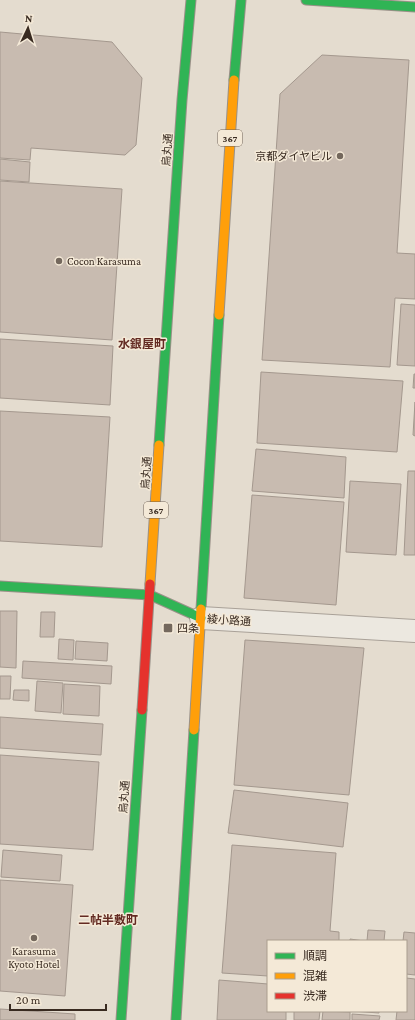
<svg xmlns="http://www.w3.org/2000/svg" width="415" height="1020" viewBox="0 0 415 1020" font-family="'Crimson Pro','Noto Sans JP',serif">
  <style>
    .building { fill: #c8bbb0; stroke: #a4988e }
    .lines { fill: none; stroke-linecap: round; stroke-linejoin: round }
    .street-casing { stroke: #a9a198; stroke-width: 24 }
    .fast-casing { stroke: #999188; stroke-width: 11 }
    .slow-casing { stroke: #999188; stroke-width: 11 }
    .jam-casing { stroke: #999188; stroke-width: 11 }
    .street { stroke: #ece8e0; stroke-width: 22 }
    .fast { stroke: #30b455; stroke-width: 9 }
    .slow { stroke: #ff9f0a; stroke-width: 9 }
    .jam { stroke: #e5322d; stroke-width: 9 }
    .poi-dot { fill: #74685d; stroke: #f4e9d7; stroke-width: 1.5 }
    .labels { text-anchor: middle; stroke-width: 3; stroke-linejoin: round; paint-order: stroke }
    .shield { fill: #f4e9d7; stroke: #706357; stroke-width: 1 }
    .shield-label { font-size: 10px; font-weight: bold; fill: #382a20 }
    .street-label { font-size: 11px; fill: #382a20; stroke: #f4e9d7 }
    .poi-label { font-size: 11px; fill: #382a20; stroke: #f4e9d7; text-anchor: start }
    .neighbourhood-label { font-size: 12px; font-weight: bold; fill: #632a22; stroke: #f4e9d7 }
  </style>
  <rect width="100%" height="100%" fill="#e4dccf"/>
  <!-- building -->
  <g class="building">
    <path d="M0,32L112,42L142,78L136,145L125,155L31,148L30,160L0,158Z"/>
    <path d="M322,55L409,60L397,253L415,254V299L395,298L390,367L262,360L280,94Z"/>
    <path d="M0,159L30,162L29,182L0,180Z"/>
    <path d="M0,181L122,189L112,340L0,332Z"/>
    <path d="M401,304L415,305V366L397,365Z"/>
    <path d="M0,339L113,346L110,405L0,398Z"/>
    <path d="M261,372L403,381L397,452L257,443Z"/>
    <path d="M414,374H415V388H413Z"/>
    <path d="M415,402V436L413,435Z"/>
    <path d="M0,411L110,417L102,547L0,541Z"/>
    <path d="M256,449L346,457L344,498L252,491Z"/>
    <path d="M408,471H415V555H404Z"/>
    <path d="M350,481L401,484L396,555L346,552Z"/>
    <path d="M252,495L344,502L336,605L244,598Z"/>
    <path d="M0,611H17L16,668L0,667Z"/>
    <path d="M41,612H55L54,637H40Z"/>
    <path d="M59,639L74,640L73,660L58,659Z"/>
    <path d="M245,640L364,648L349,795L234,785Z"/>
    <path d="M76,641L108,643L107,661L75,659Z"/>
    <path d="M23,661L112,666L111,684L22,678Z"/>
    <path d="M0,676H11L10,699H0Z"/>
    <path d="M37,681L63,683L61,713L35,711Z"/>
    <path d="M64,684L100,686L99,716L63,714Z"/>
    <path d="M14,690H29V701L13,700Z"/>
    <path d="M0,717L103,724L101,755L0,748Z"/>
    <path d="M0,755L99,762L93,850L0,844Z"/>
    <path d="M234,790L348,803L343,847L228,833Z"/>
    <path d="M232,845L336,853L330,931L339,932V941H268V976L222,973Z"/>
    <path d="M3,850L62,855L60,881L1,877Z"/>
    <path d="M0,880L73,885L65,996L0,991Z"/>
    <path d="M368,930L385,931L384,941H367Z"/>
    <path d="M404,932L415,933V975L406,974V941H403Z"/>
    <path d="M350,939L364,941H350Z"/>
    <path d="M406,978L415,979V1020H396L397,1011H406Z"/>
    <path d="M219,980L268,984V1011H286V1020H217Z"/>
    <path d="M0,1009L75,1014V1020H0Z"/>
    <path d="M294,1011H320L319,1020H294Z"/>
    <path d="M323,1011L350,1012V1020H322Z"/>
    <path d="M352,1011H379V1013Z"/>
    <path d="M352,1014L380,1016L379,1020H352Z"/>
  </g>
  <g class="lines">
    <defs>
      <path id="street" d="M201,618L415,631"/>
      <g id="fast">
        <path d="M306,0L415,7"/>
        <path d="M234,80L241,0"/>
        <path d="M159,445L182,100L191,0"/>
        <path d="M0,586L150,595L201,618"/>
        <path d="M201,609L219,315"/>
        <path d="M121,1020L142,710"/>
        <path d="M176,1020L194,730"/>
      </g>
      <g id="slow">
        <path d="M219,315L234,80"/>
        <path d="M150,584L159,445"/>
        <path d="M194,730L201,609"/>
      </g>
      <path id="jam" d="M142,710L150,584"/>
    </defs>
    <!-- street casing -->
    <use href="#street" class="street-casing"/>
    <!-- fast casing -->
    <use href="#fast" class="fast-casing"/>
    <!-- slow casing -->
    <use href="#slow" class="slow-casing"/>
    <!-- jam casing -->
    <use href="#jam" class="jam-casing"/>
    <!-- street -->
    <use href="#street" class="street"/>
    <!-- fast -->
    <use href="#fast" class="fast"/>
    <!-- slow -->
    <use href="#slow" class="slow"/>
    <!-- jam -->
    <use href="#jam" class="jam"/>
  </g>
  <!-- markers -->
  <g class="poi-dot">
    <circle cx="340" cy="156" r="4"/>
    <circle cx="59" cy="261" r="4"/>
    <rect x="163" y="623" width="10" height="10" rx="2"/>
    <circle cx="34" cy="938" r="4"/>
  </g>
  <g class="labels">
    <!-- shield labels -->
    <g class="shield">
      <rect x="218" y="130" width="24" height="16" rx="3"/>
      <rect x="144" y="502" width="24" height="16" rx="3"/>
    </g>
    <g class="shield-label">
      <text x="230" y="142">367</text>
      <text x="156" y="514">367</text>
    </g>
    <!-- street labels -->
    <g class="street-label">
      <text transform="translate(167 150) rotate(-86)" y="4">烏丸通</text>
      <text transform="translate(146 473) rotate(-86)" y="4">烏丸通</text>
      <text transform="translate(229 620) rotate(4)" y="4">綾小路通</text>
      <text transform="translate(124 797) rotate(-86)" y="4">烏丸通</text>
    </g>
    <!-- poi labels -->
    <g class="poi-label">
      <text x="332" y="160" text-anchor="end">京都ダイヤビル</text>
      <text x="67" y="265">Cocon Karasuma</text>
      <text x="177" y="632">四条</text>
      <text x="34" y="955" text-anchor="middle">Karasuma<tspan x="34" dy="13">Kyoto Hotel</tspan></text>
    </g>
    <!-- neighbourhood labels -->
    <g class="neighbourhood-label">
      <text x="142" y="348">水銀屋町</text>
      <text x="108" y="924">二帖半敷町</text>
    </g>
  </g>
  <!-- legend -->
  <rect x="267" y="940" width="140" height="72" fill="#f4e9d7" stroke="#a99d8e"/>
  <rect x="275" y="953" width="20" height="6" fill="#30b455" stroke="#a99d8e"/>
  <text x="303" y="960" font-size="12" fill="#382a20">順調</text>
  <rect x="275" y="973" width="20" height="6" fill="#ff9f0a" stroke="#a99d8e"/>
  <text x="303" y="980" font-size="12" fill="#382a20">混雑</text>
  <rect x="275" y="993" width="20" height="6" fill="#e5322d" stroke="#a99d8e"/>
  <text x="303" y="1000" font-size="12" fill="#382a20">渋滞</text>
  <!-- north arrow -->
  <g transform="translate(28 28) rotate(4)" stroke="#f4e9d7" stroke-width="3" paint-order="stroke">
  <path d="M0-3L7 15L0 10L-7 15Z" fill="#382a20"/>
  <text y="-6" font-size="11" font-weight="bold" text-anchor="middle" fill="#382a20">N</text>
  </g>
  <!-- scale -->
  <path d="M10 1004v6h96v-6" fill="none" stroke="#382a20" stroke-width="2"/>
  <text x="16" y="1004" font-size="12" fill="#382a20" stroke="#f4e9d7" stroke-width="3" paint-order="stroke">20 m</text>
</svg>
